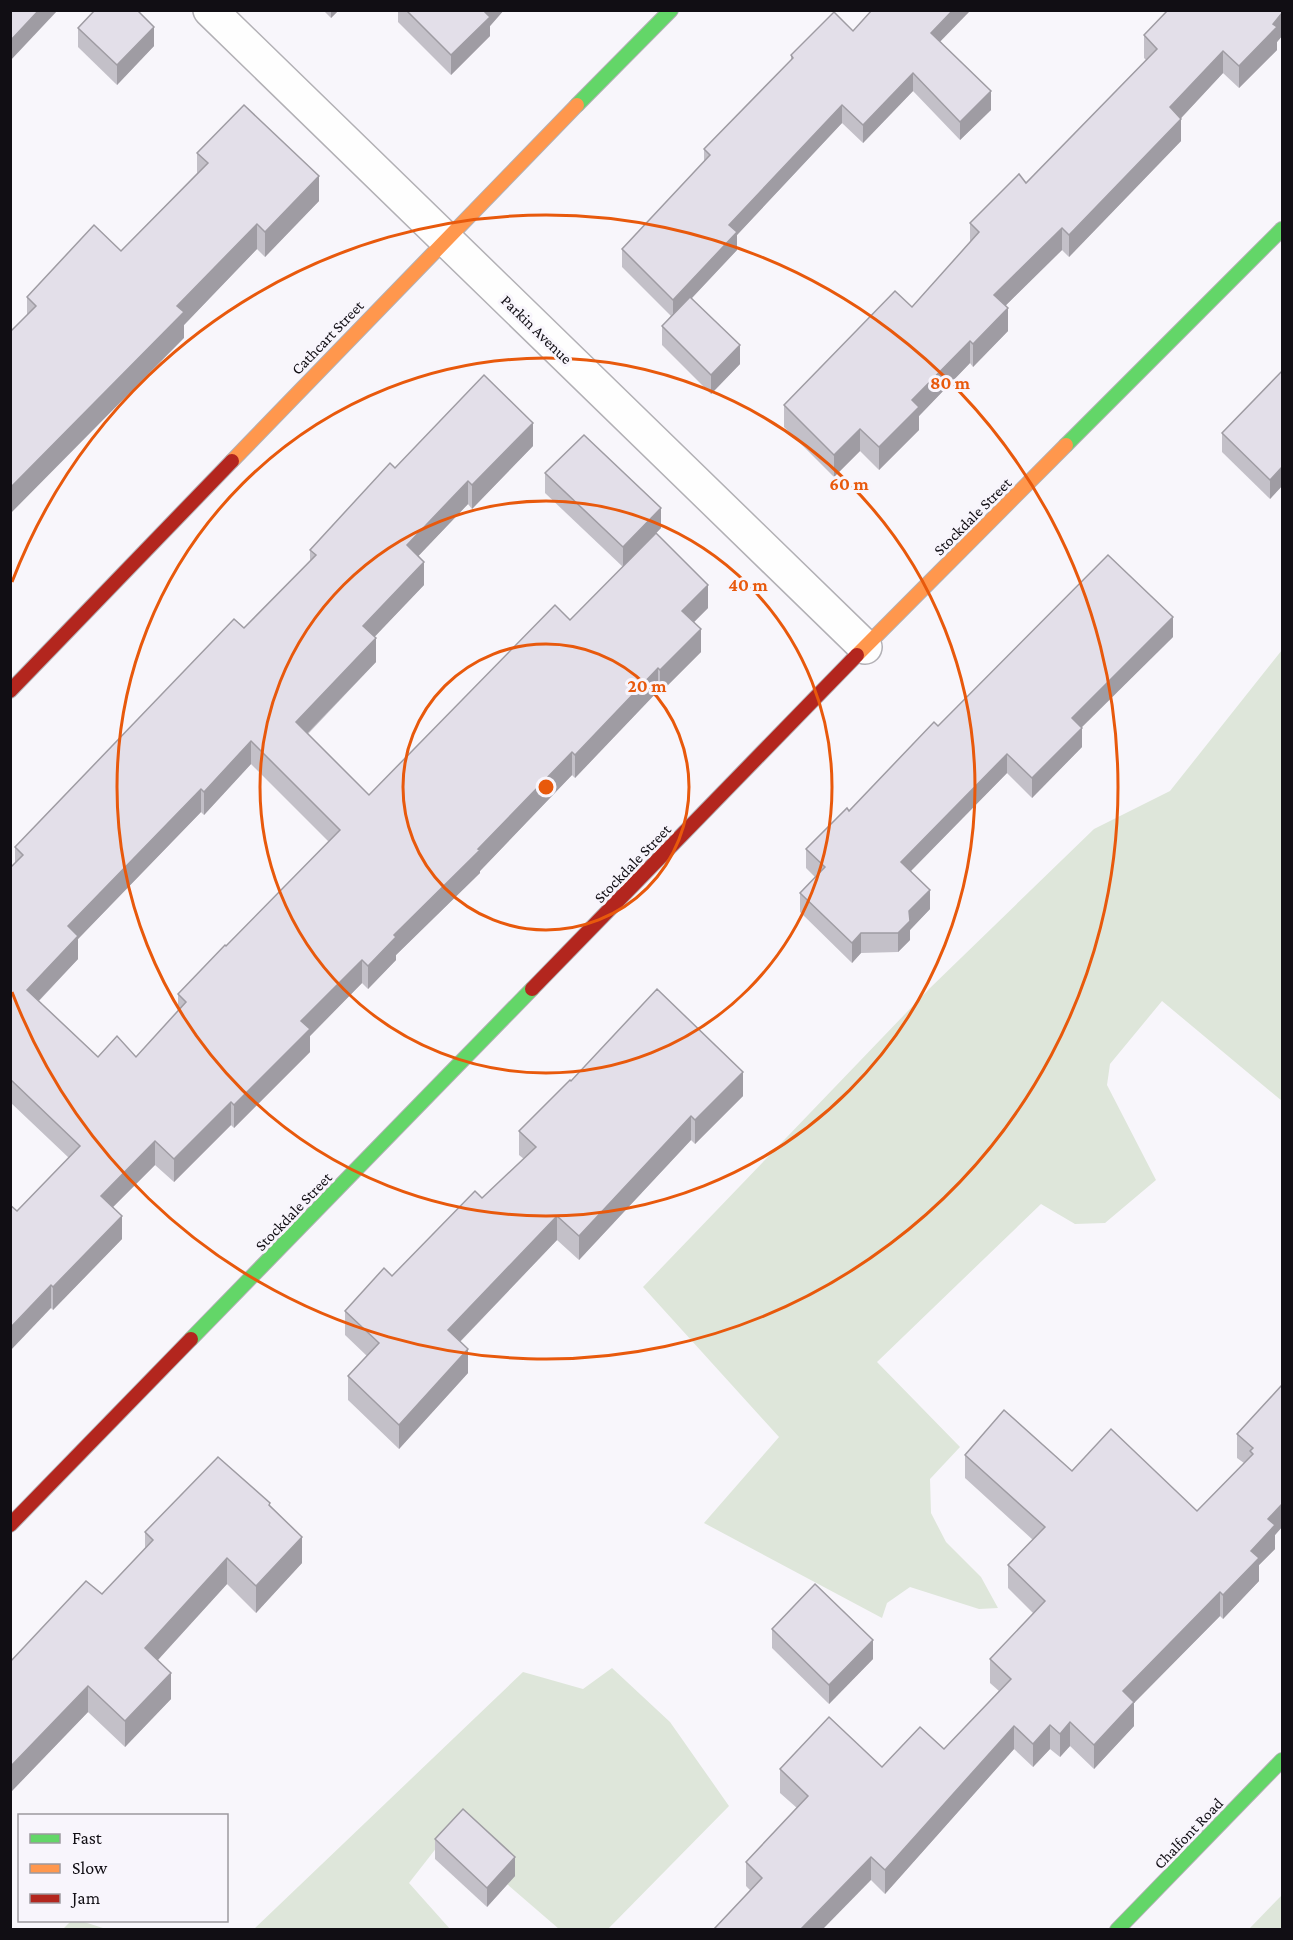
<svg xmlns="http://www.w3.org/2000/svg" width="1293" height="1940" viewBox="0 0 1293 1940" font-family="'Crimson Pro',serif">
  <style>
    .green { fill: #dee6da }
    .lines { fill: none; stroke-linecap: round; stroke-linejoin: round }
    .street-casing { stroke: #b2b0b5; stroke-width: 36 }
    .fast-casing { stroke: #b2b0b5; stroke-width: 16 }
    .slow-casing { stroke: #b2b0b5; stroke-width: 16 }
    .jam-casing { stroke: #b2b0b5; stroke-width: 16 }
    .street { stroke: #fefefe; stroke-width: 33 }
    .fast { stroke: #63d668; stroke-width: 14 }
    .slow { stroke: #ff974d; stroke-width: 14 }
    .jam { stroke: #b3261e; stroke-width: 14 }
    .wall { fill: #c3c0c8; fill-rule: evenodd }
    .shaded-wall { fill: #9f9ca3 }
    .building { fill: #e3dfe9; stroke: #9f9ca3; stroke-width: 1.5; fill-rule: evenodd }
    .ring { fill: none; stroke: #e8590c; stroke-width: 3 }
    .labels { text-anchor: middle; stroke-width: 6; stroke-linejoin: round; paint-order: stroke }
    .street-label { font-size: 16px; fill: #110e14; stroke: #f8f5fc }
    .centre { fill: #e8590c; stroke: #f8f5fc; stroke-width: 3 }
    .ring-label { font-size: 18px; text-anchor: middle; font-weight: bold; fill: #e8590c; stroke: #f8f5fc; stroke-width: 6; stroke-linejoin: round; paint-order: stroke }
  </style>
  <rect width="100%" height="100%" fill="#f8f6fb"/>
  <!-- green -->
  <g class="green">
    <path d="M1282,650V1101L1162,1001L1110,1064L1107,1085L1156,1180L1105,1223L1075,1224L1041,1204L877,1362L960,1447L930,1479L931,1513L946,1542L981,1577L998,1608L979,1609L910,1587L887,1603L882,1618L704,1523L779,1437L643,1287L930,988L1094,829L1170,791Z"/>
    <path d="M612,1668L670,1722L729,1806L608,1929H559L448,1833L409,1883L450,1929L253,1930L523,1672L583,1689Z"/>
    <path d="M1282,1895V1929H1249Z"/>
    <path d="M72,1920L81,1921L106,1929H63Z"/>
  </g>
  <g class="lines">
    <defs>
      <path id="street" d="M210,10L865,647"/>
      <g id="fast">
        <path d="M577,105L671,10"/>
        <path d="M1066,445L1282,229"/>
        <path d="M191,1339L532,989"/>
        <path d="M1117,1930L1282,1760"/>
      </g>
      <g id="slow">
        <path d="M232,461L577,105"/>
        <path d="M857,655L1066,445"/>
      </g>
      <g id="jam">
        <path d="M10,691L232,461"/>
        <path d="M532,989L857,655"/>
        <path d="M10,1525L191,1339"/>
      </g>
    </defs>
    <!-- street casing -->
    <use href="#street" class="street-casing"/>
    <!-- fast casing -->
    <use href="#fast" class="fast-casing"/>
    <!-- slow casing -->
    <use href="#slow" class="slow-casing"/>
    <!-- jam casing -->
    <use href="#jam" class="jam-casing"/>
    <!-- street -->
    <use href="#street" class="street"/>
    <!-- fast -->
    <use href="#fast" class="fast"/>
    <!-- slow -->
    <use href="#slow" class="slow"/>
    <!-- jam -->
    <use href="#jam" class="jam"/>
  </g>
  <!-- wall -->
  <g class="wall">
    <path d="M323,10H339L331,18Z"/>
    <path d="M398,10H504L490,26V36L451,75L398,22Z"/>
    <path d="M1282,10V36L1277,42V50L1239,88L1223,73L1181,118V141L1069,257L1062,250L1005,306L1008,331L973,367L970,363L919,416V430L879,470L860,451L834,477L784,427V405L912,307L970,243V223L1026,183L1146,60L1144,58V35Z"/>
    <path d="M78,28L154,46L117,85L78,47Z"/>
    <path d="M853,31L941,42L991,110L960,140L913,91L863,143L842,123L737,235V250L692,298L740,364L711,394L662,345V326L671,316L622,267V249L704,162V149L791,60V55Z"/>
    <path d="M197,153L319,201L265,257L257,249L184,325V338L27,315V297L121,251L197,173Z"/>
    <path d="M1282,371V486L1270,499L1222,452V433Z"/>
    <path d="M533,446L472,509L468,504L418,556L424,585L374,637L376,662L308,734L369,795L570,620L708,608L694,622L701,652L660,693L658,691L575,778L572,775L480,871V873L396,955V960L368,989L362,983L310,1036V1052L234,1128L231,1125L174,1182L155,1165L113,1207L122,1239L53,1310L51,1308L17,1211L69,1158L10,1102V868L15,863V847L244,628L310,562V550L395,468ZM251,764L329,842L226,946L178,994V1011L136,1057H98L39,1001L78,959V939L201,812L204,815Z"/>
    <path d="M545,473L661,528L623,567L545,493Z"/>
    <path d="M1173,637L1081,727L1082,747L1032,798L1007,773L911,871L930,909L910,930V940L898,952L861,953L852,963L800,912V893L815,877L806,868V849L849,811L938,726Z"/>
    <path d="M571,1081L743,1096L695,1144L691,1140L579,1260L557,1240L460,1342L468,1373L399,1449L348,1400V1376L367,1356L345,1335V1311L392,1276L482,1198L524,1159L519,1155V1131Z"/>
    <path d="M1282,1385V1527L1275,1535V1549L1259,1565V1581L1223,1619L1220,1616L1134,1703V1726L1094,1769L1070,1746L1060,1757L1050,1749L1033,1767L1014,1749L885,1894L871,1880L751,1891L746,1886V1862L797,1808L780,1793V1769L882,1767L944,1749L999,1691L990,1683V1659L1034,1614L1008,1588V1565L1033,1540L965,1478V1455L1072,1471L1197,1511L1244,1463L1237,1458V1434Z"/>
    <path d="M270,1506L302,1563L256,1613L227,1584L158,1660L171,1699L125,1747L88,1712L10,1793V1662L102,1594L145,1549V1532Z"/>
    <path d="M772,1629L873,1659L829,1704L772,1648Z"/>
    <path d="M435,1839L515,1876L487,1907L435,1859Z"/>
  </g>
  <!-- shaded-wall -->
  <g class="shaded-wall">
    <path d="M39,10H58L10,61V41Z"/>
    <path d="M331,10H339L331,18Z"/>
    <path d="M486,10H504L490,26V36L451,75V55Z"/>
    <path d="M953,10H971L931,51V33Z"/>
    <path d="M1282,13V36L1277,42V50L1239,88V66L1273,24Z"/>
    <path d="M154,27V46L117,85V65Z"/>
    <path d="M1223,51V73L1170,130V107Z"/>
    <path d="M913,73V91L863,143V125Z"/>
    <path d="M991,91V110L960,140V122Z"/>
    <path d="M842,105V123L737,235V250L673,318V300L729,225Z"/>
    <path d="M1181,119V141L1069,257V235Z"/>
    <path d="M319,176V201L265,257V232Z"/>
    <path d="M257,224V249L184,325V338L10,514V488L177,306Z"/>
    <path d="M1062,228V250L994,317V295Z"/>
    <path d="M1008,308V331L973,367V344Z"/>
    <path d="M970,341V363L919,416V430L879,470V447L912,400Z"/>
    <path d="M740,345V364L711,394V375Z"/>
    <path d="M533,423V446L472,509V485Z"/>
    <path d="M860,429V451L834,477V455Z"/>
    <path d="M1282,467V486L1270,499V480Z"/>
    <path d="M468,481V504L407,568V545Z"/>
    <path d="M661,508V528L623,567V547Z"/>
    <path d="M424,562V585L363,649V626Z"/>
    <path d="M708,585V608L682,634V611Z"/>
    <path d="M1173,617V637L1072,737V718Z"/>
    <path d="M701,629V652L660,693V670Z"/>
    <path d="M376,638V662L296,745V722Z"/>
    <path d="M658,668V691L575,778V755Z"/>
    <path d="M1082,728V747L1032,798V778Z"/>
    <path d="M251,741V764L204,815V792Z"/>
    <path d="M572,752V775L480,871V873L396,955V960L368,989V966L394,935Z"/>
    <path d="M1007,754V773L901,881V862Z"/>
    <path d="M201,789V812L78,939V959L27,1013V990L68,926Z"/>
    <path d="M930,890V909L910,930V940L898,952V933L909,911Z"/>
    <path d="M861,933V953L852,963V943Z"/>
    <path d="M362,960V983L310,1036V1052L234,1128V1105L301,1021Z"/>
    <path d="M743,1072V1096L695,1144V1120Z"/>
    <path d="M231,1102V1125L174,1182V1159Z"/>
    <path d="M691,1116V1140L579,1260V1236Z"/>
    <path d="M155,1141V1165L101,1219V1196Z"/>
    <path d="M122,1216V1239L53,1310V1287Z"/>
    <path d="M557,1216V1240L448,1354V1330Z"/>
    <path d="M51,1285V1308L10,1351V1328Z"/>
    <path d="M468,1349V1373L399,1449V1425Z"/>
    <path d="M1282,1504V1527L1275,1535V1549L1259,1565V1581L1223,1619V1595L1268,1519Z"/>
    <path d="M302,1537V1563L256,1613V1586Z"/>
    <path d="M227,1558V1584L145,1674V1648Z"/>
    <path d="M1220,1592V1616L1134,1703V1726L1094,1769V1745L1123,1691Z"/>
    <path d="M873,1640V1659L829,1704V1685Z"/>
    <path d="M171,1673V1699L125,1747V1721Z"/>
    <path d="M88,1686V1712L10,1793V1767Z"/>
    <path d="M1070,1722V1746L1060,1757V1734Z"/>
    <path d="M1050,1725V1749L1033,1767V1744Z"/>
    <path d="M1014,1726V1749L885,1894V1870Z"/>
    <path d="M515,1857V1876L487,1907V1888Z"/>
    <path d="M871,1857V1880L823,1929H801Z"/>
  </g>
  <!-- building -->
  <g class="building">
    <path d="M10,10H39L10,41Z"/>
    <path d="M95,10H137L154,27L117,65L78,28Z"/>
    <path d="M406,10H486L485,12L490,17L451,55Z"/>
    <path d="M872,10H953L931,33L991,91L960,122L913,73L863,125L842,105L729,225L737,232L673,300L622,249L710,155L704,149L793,58L791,55L834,12L853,31Z"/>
    <path d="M1168,10H1282V13L1273,24L1277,27L1239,66L1223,51L1170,107L1181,119L1069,235L1062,228L994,295L1008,308L973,344L970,341L912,400L919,407L879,447L860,429L834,455L784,405L895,291L912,307L979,232L970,223L1019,174L1026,183L1157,49L1144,35Z"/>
    <path d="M244,105L319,176L265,232L257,224L177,306L184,312L10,488V332L36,306L27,297L94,225L121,251L208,163L197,153Z"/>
    <path d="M690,297L740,345L711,375L662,326Z"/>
    <path d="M1282,371V467L1270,480L1222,433Z"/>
    <path d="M484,375L533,423L472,485L468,481L407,545L424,562L363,626L376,638L296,722L369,795L555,605L570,620L656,533L708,585L682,611L701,629L660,670L658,668L575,755L572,752L478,849L480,850L394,935L396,937L368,966L362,960L301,1021L310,1029L234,1105L231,1102L174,1159L155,1141L101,1196L122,1216L53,1287L51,1285L10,1328V1205L17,1211L80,1146L10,1079V868L23,855L15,847L234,619L244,628L316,555L310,550L390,463L395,468ZM251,741L340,830L226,946L225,945L178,994L186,1002L136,1057L117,1036L98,1057L27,990L78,936L68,926L201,789L204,792Z"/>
    <path d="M584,435L661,508L623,547L545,473Z"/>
    <path d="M1108,555L1173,617L1072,718L1082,728L1032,778L1007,754L901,862L930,890L909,911L910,921L898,933H861L852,943L800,893L825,867L806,849L847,808L849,811L934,722L938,726Z"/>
    <path d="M657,989L743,1072L695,1120L691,1116L579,1236L557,1216L448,1330L468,1349L399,1425L348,1376L379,1343L345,1311L384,1268L392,1276L475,1191L482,1198L536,1147L519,1131L570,1080L571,1081Z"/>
    <path d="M1282,1385V1504L1268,1519L1275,1525L1251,1551L1259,1558L1223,1595L1220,1592L1123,1691L1134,1702L1094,1745L1070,1722L1060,1734L1050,1725L1033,1744L1014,1726L885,1870L871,1857L801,1929H714L762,1878L746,1862L808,1796L780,1769L829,1717L882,1767L920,1727L944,1749L1011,1679L990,1659L1045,1601L1008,1565L1045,1527L965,1455L1004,1410L1072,1471L1111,1429L1197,1511L1253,1454L1250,1451L1253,1448L1237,1434Z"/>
    <path d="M218,1457L270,1503L269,1505L302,1537L256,1586L227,1558L145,1648L171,1673L125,1721L88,1686L10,1767V1662L86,1581L102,1594L153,1540L145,1532Z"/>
    <path d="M815,1584L873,1640L829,1685L772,1629Z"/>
    <path d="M463,1809L515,1857L487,1888L435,1839Z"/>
  </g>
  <!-- distance rings -->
  <g class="ring">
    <circle cx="546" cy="787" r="143"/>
    <circle cx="546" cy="787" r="286"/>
    <circle cx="546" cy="787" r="429"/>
    <path d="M12 582A572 572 0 1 1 12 992"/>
  </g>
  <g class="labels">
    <!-- street labels -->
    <g class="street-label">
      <text transform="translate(537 329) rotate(44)" y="6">Parkin Avenue</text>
      <text transform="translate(327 337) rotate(-46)" y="6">Cathcart Street</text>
      <text transform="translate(972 516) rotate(-45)" y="6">Stockdale Street</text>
      <text transform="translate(632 863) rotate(-46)" y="6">Stockdale Street</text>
      <text transform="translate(293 1211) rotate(-46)" y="6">Stockdale Street</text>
      <text transform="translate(1188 1833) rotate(-46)" y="6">Chalfont Road</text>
    </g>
  </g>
  <circle cx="546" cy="787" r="9" class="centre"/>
  <g class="ring-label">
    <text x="950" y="389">80 m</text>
    <text x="849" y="490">60 m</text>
    <text x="748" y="591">40 m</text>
    <text x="647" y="692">20 m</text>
  </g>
  <!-- border -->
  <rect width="1293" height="1940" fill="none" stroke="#110e14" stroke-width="24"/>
  <!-- legend -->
  <rect x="18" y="1814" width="210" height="108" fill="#f8f5fc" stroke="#9c999f" stroke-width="1.5"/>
  <rect x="30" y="1834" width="30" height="9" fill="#63d668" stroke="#9c999f" stroke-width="1.5"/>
  <text x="72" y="1844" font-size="18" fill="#110e14">Fast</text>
  <rect x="30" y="1864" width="30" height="9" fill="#ff974d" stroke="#9c999f" stroke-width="1.5"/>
  <text x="72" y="1874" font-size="18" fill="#110e14">Slow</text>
  <rect x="30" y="1894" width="30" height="9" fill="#b3261e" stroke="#9c999f" stroke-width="1.5"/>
  <text x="72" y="1904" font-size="18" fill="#110e14">Jam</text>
</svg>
